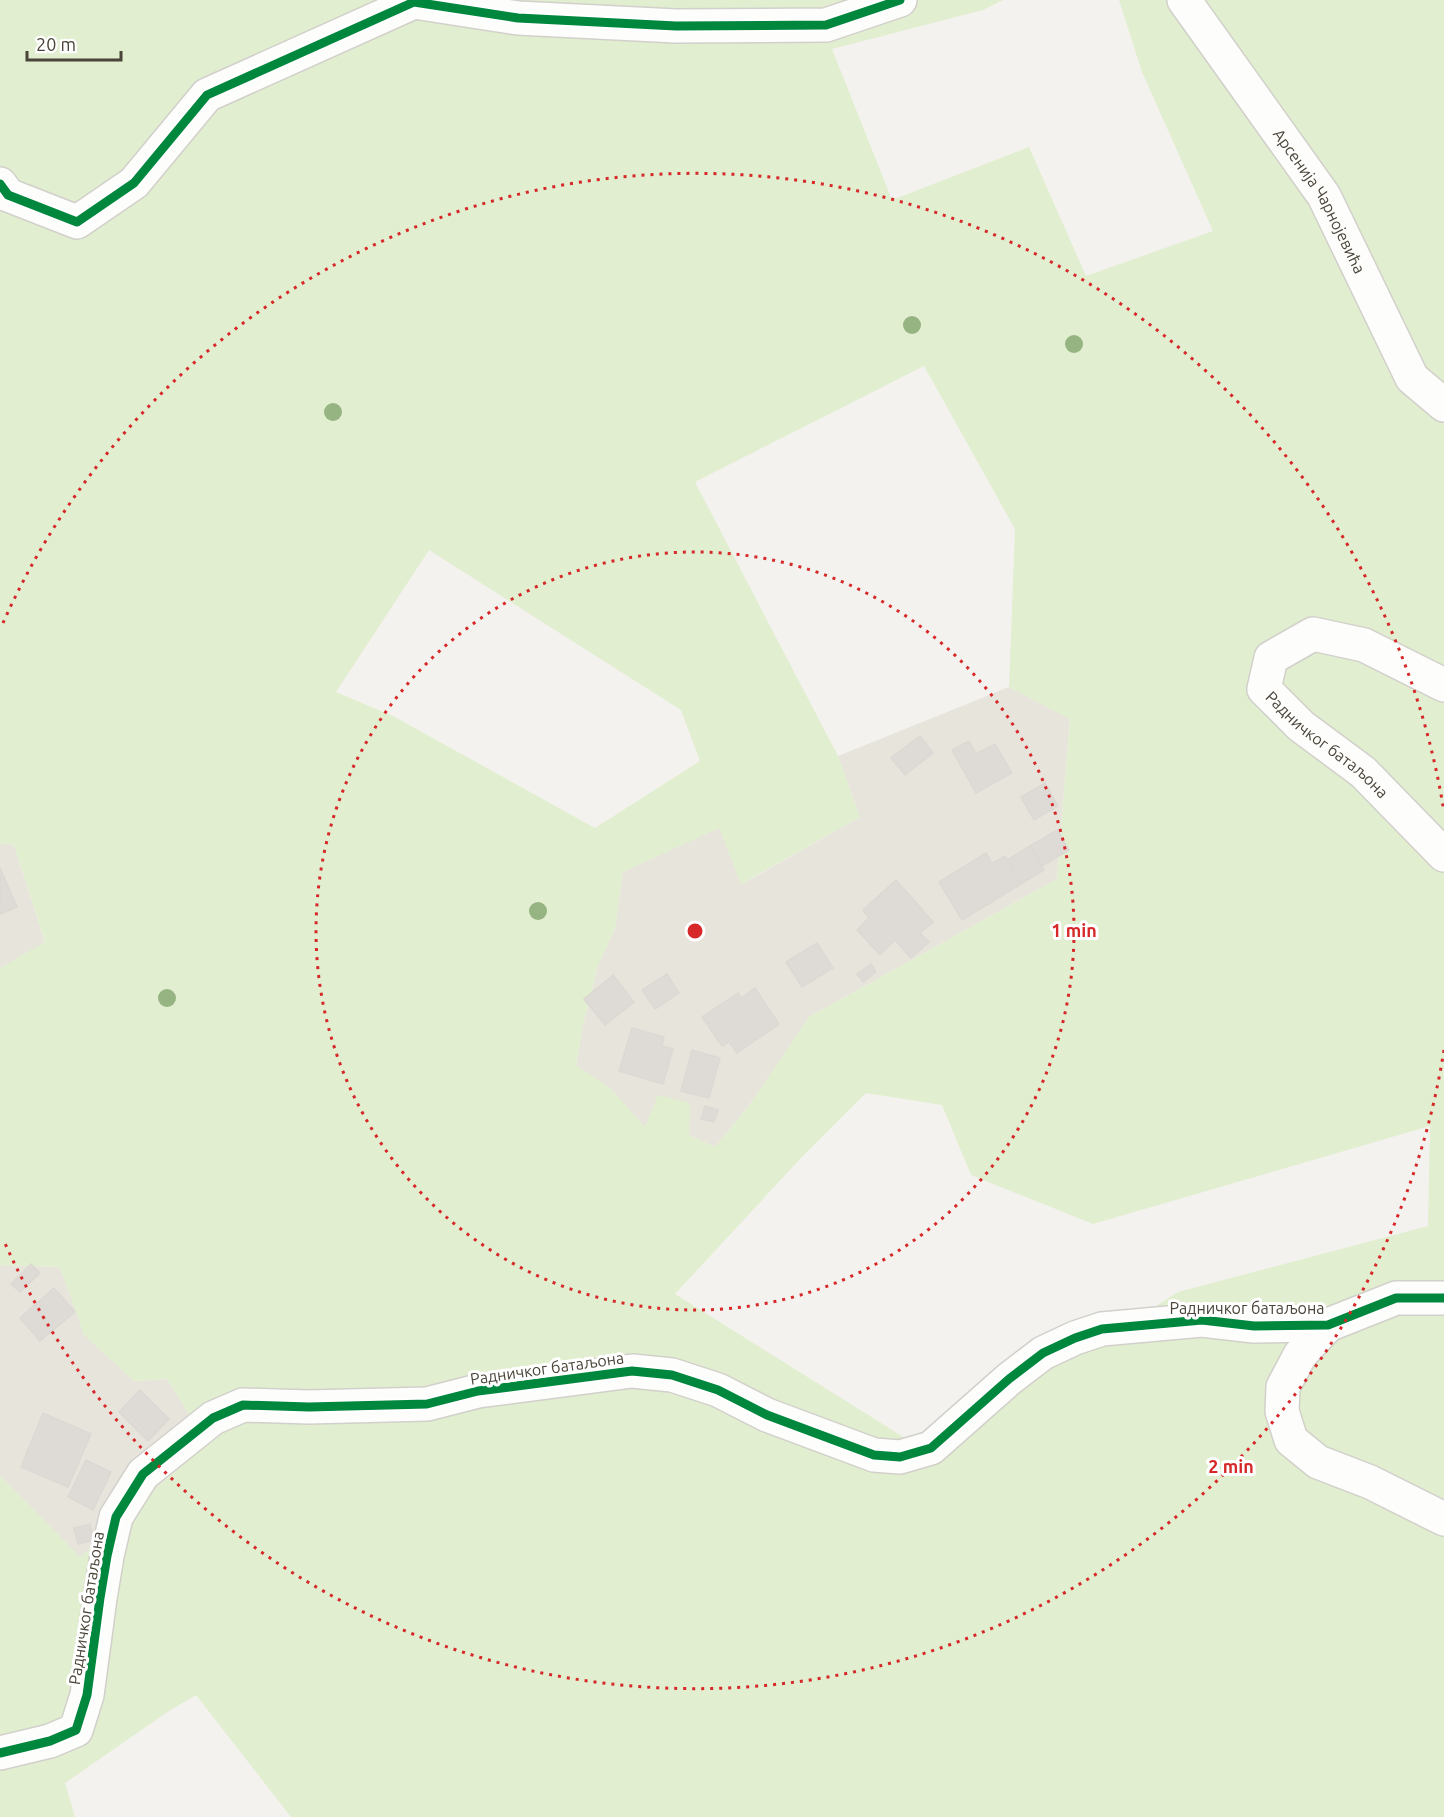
<svg xmlns="http://www.w3.org/2000/svg" width="1444" height="1817" viewBox="0 0 1444 1817" font-family="Ubuntu,sans-serif">
  <style>
    .residential { fill: #e7e4dc }
    .green { fill: #e1eecf; fill-rule: evenodd }
    .building { fill: #dedbd6; stroke: #dcd9d4; stroke-width: 1.5 }
    .lines { fill: none; stroke-linecap: round; stroke-linejoin: round }
    .minor-casing { stroke: #d2d0cb; stroke-width: 36 }
    .minor { stroke: #fdfdfc; stroke-width: 33 }
    .cycleway-casing { stroke: #fff; stroke-width: 13 }
    .cycleway { stroke: #00873e; stroke-width: 9 }
    .tree { fill: #96b382 }
    .ring { fill: none; stroke: #d62828; stroke-width: 3; stroke-dasharray: 3 6 }
    .labels { text-anchor: middle; stroke-width: 6; stroke-linejoin: round; paint-order: stroke }
    .street-label { font-size: 16px; fill: #4b4439; stroke: #fff }
    .centre { fill: #d62828; stroke: #fff; stroke-width: 3 }
    .ring-label { font-size: 18px; text-anchor: middle; font-weight: bold; fill: #d62828; stroke: #fff; stroke-width: 6; stroke-linejoin: round; paint-order: stroke }
  </style>
  <rect width="100%" height="100%" fill="#f4f2ee"/>
  <!-- residential -->
  <g class="residential">
    <path d="M1009,687L1070,718L1057,879L809,1017L748,1107L715,1147L689,1135L645,1128L610,1088L576,1066L583,1025L598,966L615,928L623,872L720,827L742,884L860,817L838,756Z"/>
    <path d="M0,843L14,845L45,943L0,968Z"/>
    <path d="M0,1265L60,1267L85,1335L134,1381L167,1379L207,1442L80,1557L0,1476Z"/>
  </g>
  <!-- green -->
  <path class="green" d="M0,0H1003L983,10L832,49L892,200L1029,147L1086,276L1213,231L1142,72L1119,0H1444V1817H291L196,1695L166,1713L65,1783L75,1817H0V1476L80,1557L207,1442L167,1379L134,1381L84,1335L60,1267L0,1265V968L45,942L14,845L0,843ZM924,366L1015,529L1009,687L1070,719L1057,879L809,1017L748,1107L715,1147L689,1135L690,1103L658,1095L645,1127L610,1088L576,1065L583,1025L598,966L615,928L623,872L719,828L741,884L860,817L838,756L695,482ZM429,550L681,710L700,761L595,828L393,716L336,692ZM866,1093L942,1105L971,1175L1093,1224L1430,1126L1428,1226L1178,1292L1106,1338L913,1443L675,1294L800,1159Z"/>
  <!-- building -->
  <g class="building">
    <path d="M920,736L933,753L905,775L891,758Z"/>
    <path d="M969,741L976,754L995,744L1012,773L976,793L952,750Z"/>
    <path d="M1045,783L1058,806L1034,820L1021,797Z"/>
    <path d="M1057,830L1069,850L1042,866L1030,846Z"/>
    <path d="M1030,846L1044,870L1021,884L1007,860Z"/>
    <path d="M986,853L992,863L1005,856L1021,884L962,920L939,882Z"/>
    <path d="M0,868L17,907L0,914Z"/>
    <path d="M896,880L933,922L920,933L929,942L911,958L895,940L880,955L857,930L869,918L863,910Z"/>
    <path d="M817,943L833,968L802,987L786,962Z"/>
    <path d="M871,964L876,972L863,982L857,974Z"/>
    <path d="M667,974L679,993L655,1009L642,990Z"/>
    <path d="M613,975L634,1002L605,1025L584,999Z"/>
    <path d="M755,988L779,1024L737,1053L729,1042L722,1046L702,1017L738,993L741,998Z"/>
    <path d="M632,1028L664,1037L662,1046L673,1049L663,1084L619,1071Z"/>
    <path d="M692,1050L720,1058L709,1098L681,1091Z"/>
    <path d="M705,1106L718,1110L714,1122L701,1119Z"/>
    <path d="M31,1264L40,1273L20,1292L11,1284Z"/>
    <path d="M54,1288L75,1312L40,1341L20,1318Z"/>
    <path d="M140,1390L169,1419L148,1441L119,1412Z"/>
    <path d="M43,1413L91,1434L68,1487L21,1467Z"/>
    <path d="M86,1460L111,1472L93,1510L68,1497Z"/>
    <path d="M90,1524L94,1540L78,1544L74,1528Z"/>
  </g>
  <g class="lines">
    <defs>
      <g id="minor">
        <path id="s1" d="M1184,0L1324,196L1412,378L1444,405"/>
        <path d="M0,184L8,195L77,222L134,183L207,95L414,2L518,18L676,26L826,25L900,0"/>
        <path id="s2" d="M1444,685L1364,645L1313,634L1271,658L1264,689L1301,726L1363,772L1444,855"/>
        <path d="M1328,1325L1300,1355L1283,1387L1282,1411L1291,1440L1318,1462L1370,1482L1444,1519"/>
        <path d="M0,1753L50,1741L76,1730L87,1695L100,1598L107,1556L116,1517L143,1474L213,1418L243,1405L309,1407L427,1404L478,1391L632,1371L672,1375L718,1390L767,1415L874,1455L900,1457L931,1448L1009,1379L1043,1353L1075,1338L1102,1329L1202,1320L1254,1326L1328,1325L1396,1298H1444"/>
      </g>
    </defs>
    <!-- minor casing -->
    <use href="#minor" class="minor-casing"/>
    <!-- minor -->
    <use href="#minor" class="minor"/>
    <defs>
      <g id="cycleway">
        <path d="M0,184L8,195L77,222L134,183L207,95L414,2L518,18L676,26L826,25L900,0"/>
        <path d="M0,1753L50,1741L76,1730L87,1695L100,1598L107,1556L116,1517L143,1474L213,1418L243,1405L309,1407L427,1404L478,1391L632,1371L672,1375L718,1390L767,1415L874,1455L900,1457L931,1448L1009,1379L1043,1353L1075,1338L1102,1329L1202,1320L1254,1326L1328,1325L1396,1298H1444"/>
      </g>
    </defs>
    <!-- cycleway casing -->
    <use href="#cycleway" class="cycleway-casing"/>
    <!-- cycleway -->
    <use href="#cycleway" class="cycleway"/>
  </g>
  <!-- trees -->
  <g class="tree">
    <circle cx="912" cy="325" r="9"/>
    <circle cx="1074" cy="344" r="9"/>
    <circle cx="333" cy="412" r="9"/>
    <circle cx="538" cy="911" r="9"/>
    <circle cx="167" cy="998" r="9"/>
  </g>
  <!-- distance rings -->
  <g class="ring">
    <circle cx="695" cy="931" r="379"/>
    <path d="M1444 1050A758 758 0 0 1 3 1239M3 623A758 758 0 0 1 1444 812"/>
  </g>
  <g class="labels">
    <!-- street labels -->
    <g class="street-label">
      <text dy="6" stroke="none"><textPath href="#s1" startOffset="243">Арсенија Чарнојевића</textPath></text>
      <text dy="6" stroke="none"><textPath href="#s2" startOffset="306">Радничког батаљона</textPath></text>
      <text x="1247" y="1314">Радничког батаљона</text>
      <text transform="translate(547 1368) rotate(-8)" y="6">Радничког батаљона</text>
      <text transform="translate(86 1608) rotate(-81)" y="6">Радничког батаљона</text>
    </g>
  </g>
  <circle cx="695" cy="931" r="9" class="centre"/>
  <g class="ring-label">
    <text x="1074" y="937">1 min</text>
    <text x="1231" y="1473">2 min</text>
  </g>
  <!-- scale -->
  <path d="M27 51v9h94v-9" fill="none" stroke="#4b4439" stroke-width="3"/>
  <text x="36" y="51" font-size="18" fill="#4b4439" stroke="#ffffff" stroke-width="4.5" paint-order="stroke">20 m</text>
</svg>
